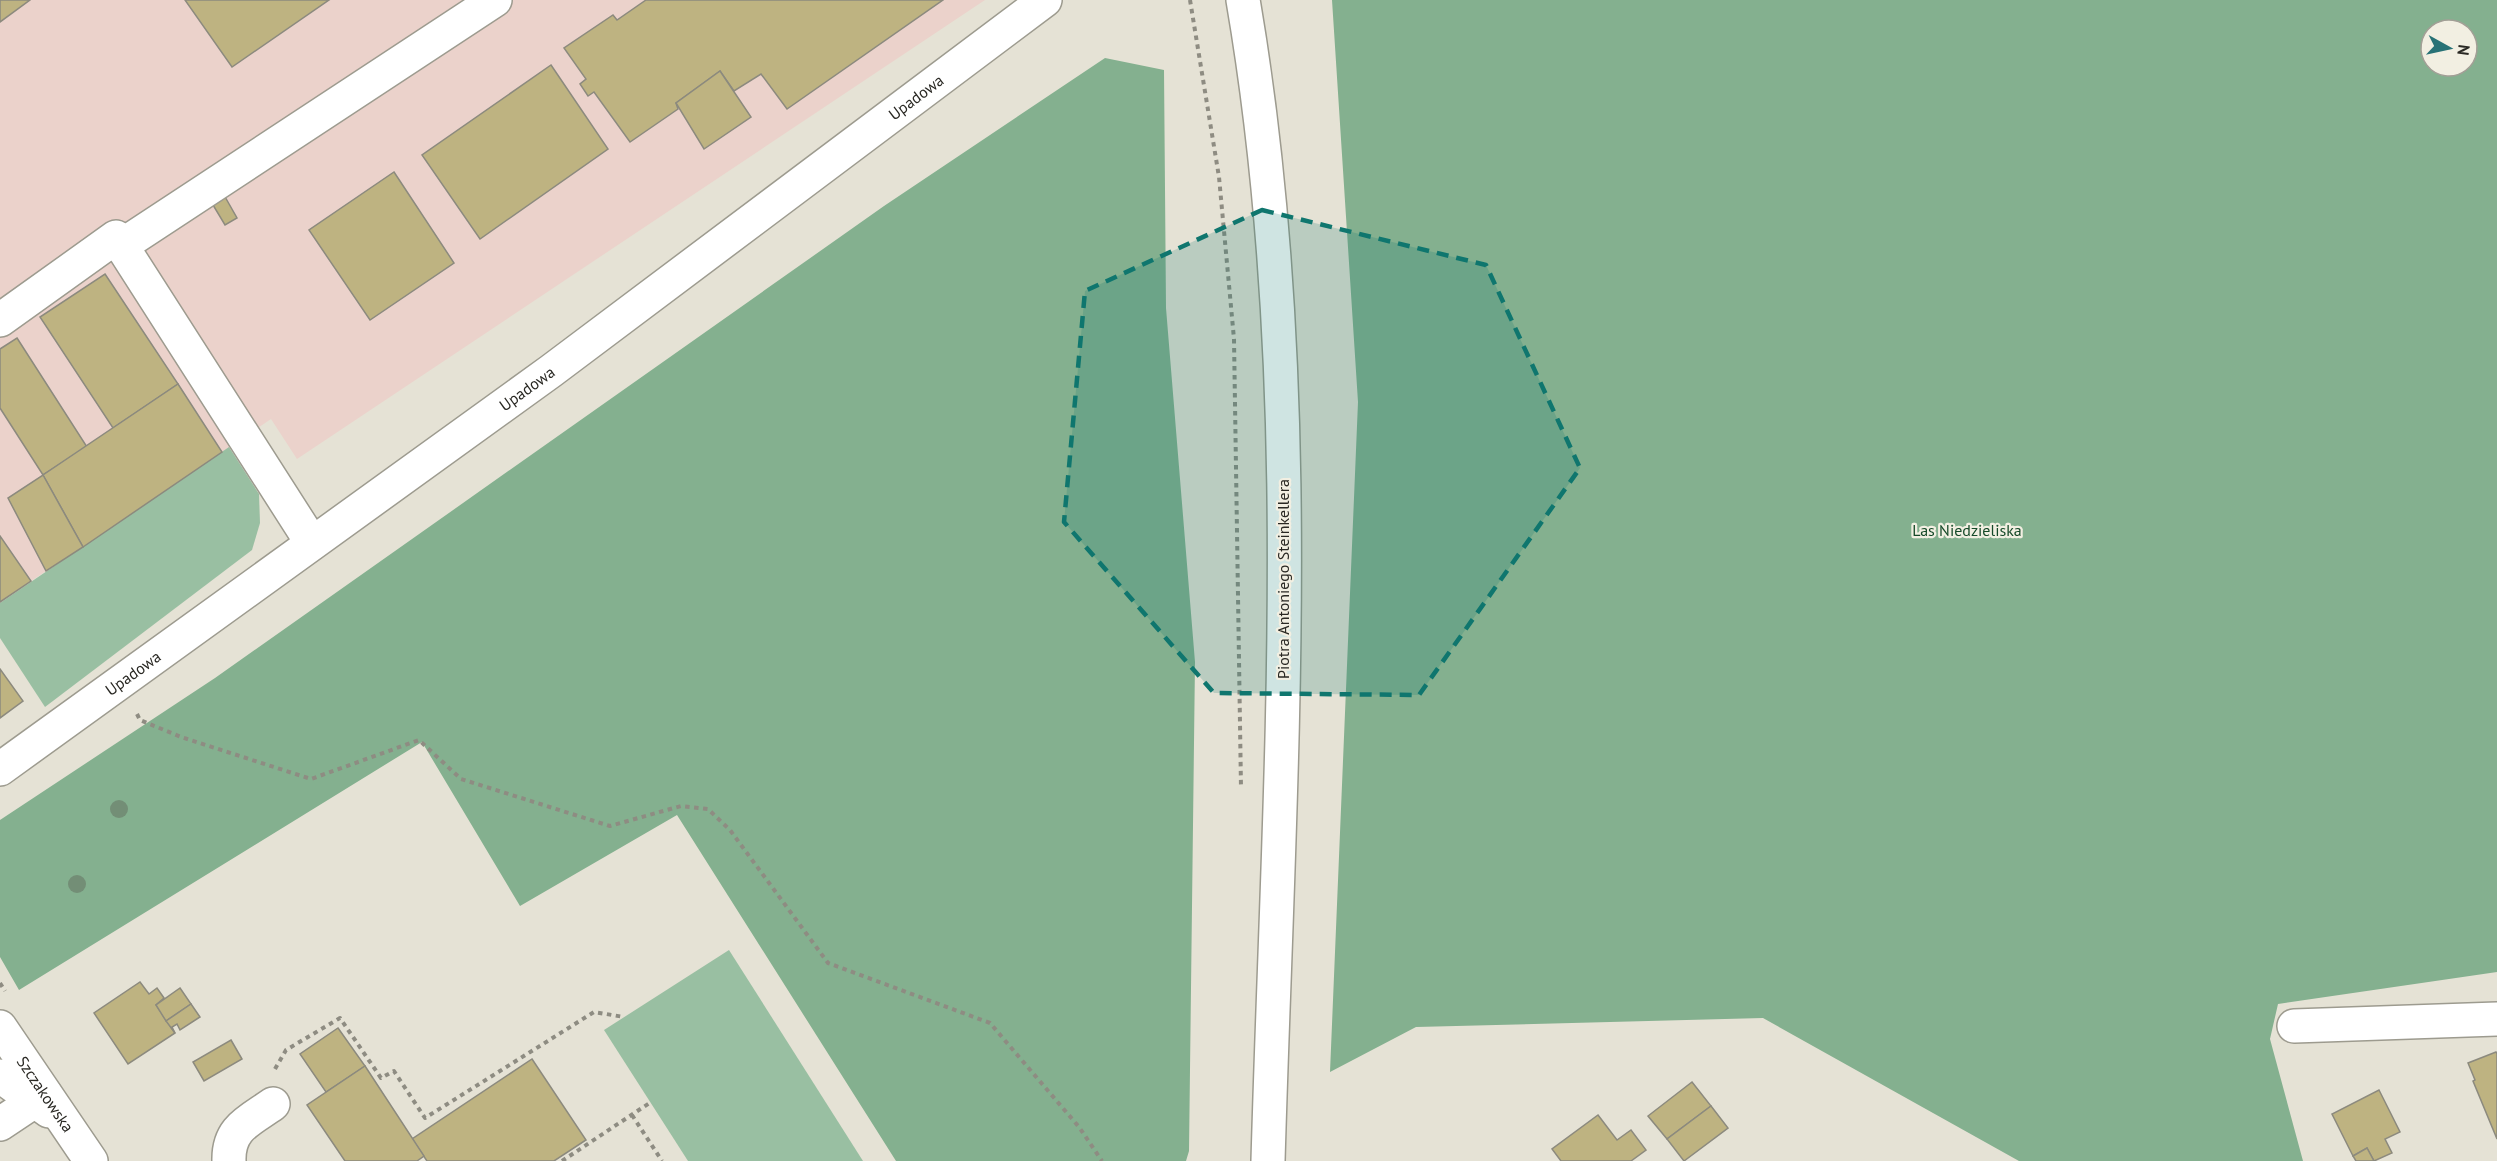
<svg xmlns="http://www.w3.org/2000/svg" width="2497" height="1161" viewBox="0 0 2497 1161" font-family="'PT Sans',sans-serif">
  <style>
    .commercial { fill: #ebd2cb }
    .green { fill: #99bfa2 }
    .forest { fill: #84b08f; fill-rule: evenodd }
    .building { fill: #beb381; stroke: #8c8a7e; stroke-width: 1.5 }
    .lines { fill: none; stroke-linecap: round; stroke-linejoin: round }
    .minor-casing { stroke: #9d9b8f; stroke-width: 36 }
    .path { stroke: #8e8c82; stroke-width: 4; stroke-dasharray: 4.5 4.5; stroke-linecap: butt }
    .minor { stroke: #fff; stroke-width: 33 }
    .tree { fill: #738e76 }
    .marked { fill: #0f766e; fill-opacity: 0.2; stroke: #0f766e; stroke-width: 4.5; stroke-dasharray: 12 8; stroke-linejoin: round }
    .labels { text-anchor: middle; stroke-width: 4.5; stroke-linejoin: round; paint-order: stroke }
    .street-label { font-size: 16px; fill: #292823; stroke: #f2efe2 }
    .park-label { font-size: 16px; fill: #154928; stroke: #f2efe2 }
  </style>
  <rect width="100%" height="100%" fill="#e5e2d5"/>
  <!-- commercial -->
  <path class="commercial" d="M0,0H985L297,459L271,419L0,602Z"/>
  <!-- green -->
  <g class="green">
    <path d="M229,447L259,494L260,523L252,550L45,707L0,638V603Z"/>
    <path d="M729,950L863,1161H688L604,1030Z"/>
  </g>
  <!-- forest -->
  <g class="forest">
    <path d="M1332,0H2497V972L2278,1004L2270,1039L2303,1161H2019L1763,1018L1416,1027L1330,1072L1358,402ZM2431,30H2467V66H2431Z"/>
    <path d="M1105,58L1164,70L1166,308L1195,662L1189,1151L1186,1161H896L677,815L520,906L422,742L19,990L0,957V820L215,678L884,206Z"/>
  </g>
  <!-- building -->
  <g class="building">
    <path d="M0,0H30L0,22Z"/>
    <path d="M185,0H329L232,67Z"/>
    <path d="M646,0H943L787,109L761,74L734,91L720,71L676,103L678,109L630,142L594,92L588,96L580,84L586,79L564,48L613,15L617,20Z"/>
    <path d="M551,65L608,149L480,239L422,155Z"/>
    <path d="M720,71L751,117L704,149L676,103Z"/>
    <path d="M394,172L454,263L370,320L309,230Z"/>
    <path d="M220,188L237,218L225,225L207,195Z"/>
    <path d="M105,274L178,384L113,428L40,317Z"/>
    <path d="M17,338L87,447L43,475L0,408V349Z"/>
    <path d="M178,384L222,452L83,547L43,475Z"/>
    <path d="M43,475L83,547L46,571L8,498Z"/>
    <path d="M0,536L31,581L0,602Z"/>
    <path d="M0,669L23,701L0,718Z"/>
    <path d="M140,982L149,994L157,988L164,998L156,1005L175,1033L128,1064L94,1013Z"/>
    <path d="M180,988L191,1004L166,1021L156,1005Z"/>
    <path d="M191,1004L200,1017L180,1030L177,1024L172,1027L175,1033L166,1021Z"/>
    <path d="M338,1028L365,1066L326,1092L300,1054Z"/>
    <path d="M231,1040L242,1059L204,1081L193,1062Z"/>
    <path d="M2496,1052L2497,1054V1139L2473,1081L2475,1080L2468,1063Z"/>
    <path d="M532,1059L586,1140L554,1161H427L412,1139Z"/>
    <path d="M365,1066L424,1156L417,1161H345L307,1105Z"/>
    <path d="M1692,1082L1711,1106L1667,1139L1648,1116Z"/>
    <path d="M2379,1090L2400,1132L2385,1139L2392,1153L2374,1161L2367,1148L2353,1156L2332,1114Z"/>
    <path d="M1711,1106L1728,1128L1684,1161L1667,1139Z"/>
    <path d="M1598,1115L1617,1140L1631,1130L1646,1150L1631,1161H1561L1552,1149Z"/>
    <path d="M2367,1148L2374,1161H2356L2353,1156Z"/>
  </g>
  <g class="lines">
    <defs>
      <g id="minor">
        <path d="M1243,0C1309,384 1279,774 1268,1161"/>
        <path d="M121,246L495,0"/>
        <path d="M0,320L116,237L312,543"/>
        <path id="s1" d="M0,769L551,371L1045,0"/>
        <path d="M2294,1026L2497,1019"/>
        <path id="s2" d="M0,1027L91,1161"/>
        <path d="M0,1076L49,1111"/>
        <path d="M0,1124L45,1094"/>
        <path d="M229,1161C228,1128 249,1121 273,1104"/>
      </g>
    </defs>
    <!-- minor casing -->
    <use href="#minor" class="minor-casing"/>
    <!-- path -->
    <g class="path">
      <path d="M1190,0L1219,177L1234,339L1241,788"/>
      <path d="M137,714L140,720L181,737L311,779L419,740L461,779L610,826L681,806L708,809L730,830L828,963L990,1023L1079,1127L1102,1161"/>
      <path d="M0,983L5,991"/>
      <path d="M275,1069L286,1050L340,1018L381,1078L394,1071L425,1118L594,1012L624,1017"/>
      <path d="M632,1115L662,1161"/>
      <path d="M562,1161L651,1102"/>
    </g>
    <!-- minor -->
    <use href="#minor" class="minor"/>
  </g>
  <!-- trees -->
  <g class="tree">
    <circle cx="119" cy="809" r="9"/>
    <circle cx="77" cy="884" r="9"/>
  </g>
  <!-- marked area -->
  <path class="marked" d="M1262,210L1486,265L1580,468L1419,695L1214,693L1064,522L1085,291Z"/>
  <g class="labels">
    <!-- street labels -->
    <g class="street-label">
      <text dy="6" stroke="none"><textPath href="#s1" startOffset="1136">Upadowa</textPath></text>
      <text dy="6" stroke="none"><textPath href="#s1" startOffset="650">Upadowa</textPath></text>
      <text transform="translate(1283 579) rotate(-90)" y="6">Piotra Antoniego Steinkellera</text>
      <text dy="6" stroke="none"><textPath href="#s1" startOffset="164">Upadowa</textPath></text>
      <text dy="6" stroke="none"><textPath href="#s2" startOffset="81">Szczakowska</textPath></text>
    </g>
    <!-- park labels -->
    <g class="park-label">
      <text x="1967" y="536">Las Niedzieliska</text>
    </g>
  </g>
  <!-- north arrow -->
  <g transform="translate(2449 48) rotate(98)"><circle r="28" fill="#f2efe2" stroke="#a29f96" stroke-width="1.5"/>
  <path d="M0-4.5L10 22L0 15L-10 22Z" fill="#287276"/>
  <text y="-9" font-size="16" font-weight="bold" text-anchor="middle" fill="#292823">N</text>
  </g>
</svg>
